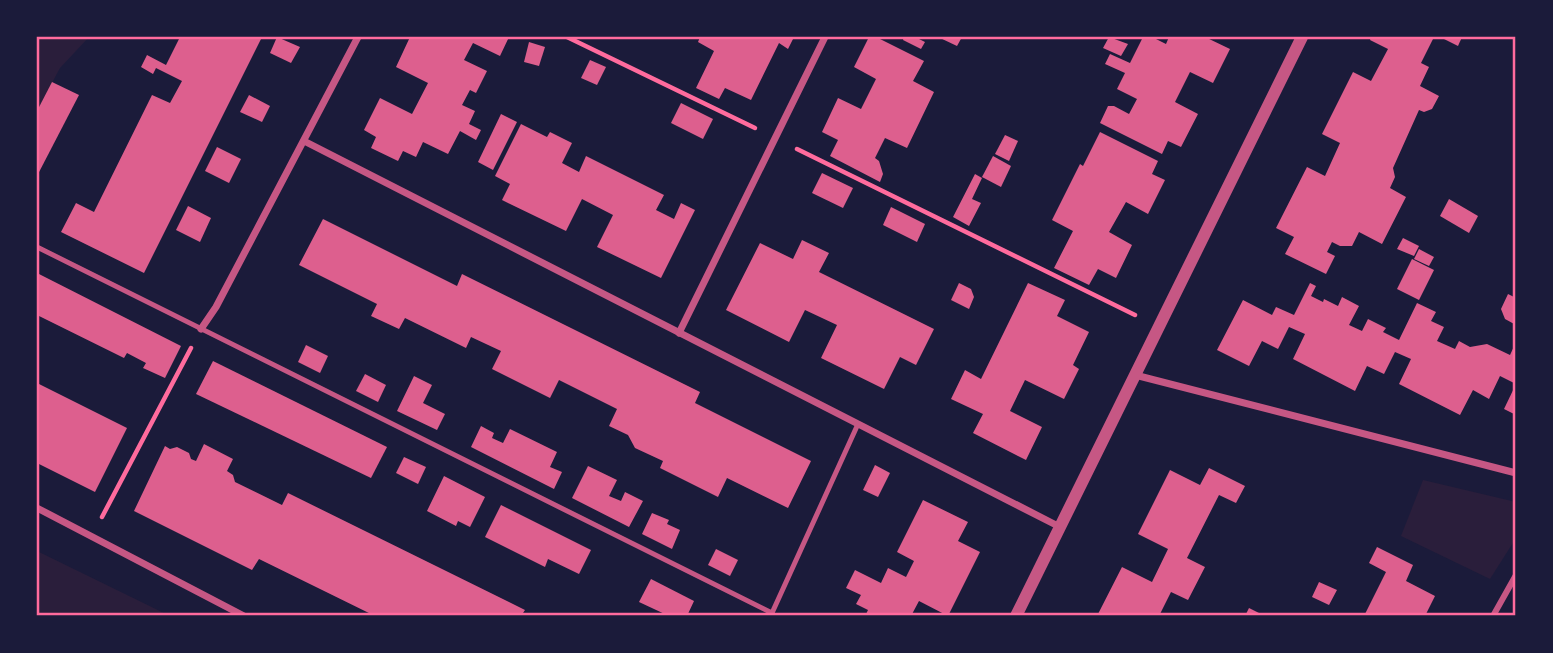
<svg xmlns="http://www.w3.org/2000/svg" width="1553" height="653" viewBox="0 0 1553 653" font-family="Barlow,sans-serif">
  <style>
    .green { fill: #2a1e3b }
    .building { fill: #dd5f8e }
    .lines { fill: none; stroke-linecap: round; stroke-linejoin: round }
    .path { stroke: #ff6b9d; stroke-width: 4.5 }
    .service { stroke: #c65784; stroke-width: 5 }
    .pedestrian { stroke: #c65784; stroke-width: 6 }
    .minor { stroke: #c65784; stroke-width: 7 }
    .tertiary { stroke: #c65784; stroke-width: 12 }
    .neatline { fill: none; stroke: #ff6b9d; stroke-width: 2.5 }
  </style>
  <rect width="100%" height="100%" fill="#1b1b3a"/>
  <!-- green -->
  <g class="green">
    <path d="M37,37H89L60,68L37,111Z"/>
    <path d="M1423,480L1516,502V538L1490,579L1401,536Z"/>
    <path d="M37,551L170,616H37Z"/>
  </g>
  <!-- building -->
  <g class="building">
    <path d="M180,37H262L144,273L61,232L76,203L94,212L152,95L170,103L182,81L156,68L153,74L141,67L147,55L166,65Z"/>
    <path d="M277,37L300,47L291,63L270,53Z"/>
    <path d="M410,37H509L500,56L473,43L464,60L487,71L476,93L470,90L462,105L475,111L469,124L481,130L476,140L460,131L448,154L423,142L416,157L403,151L398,161L371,148L376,137L364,130L380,98L412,114L428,83L396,67Z"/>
    <path d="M700,37H794L788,49L779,43L751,100L725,88L719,99L696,88L714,51L698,42Z"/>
    <path d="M869,37H876L924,61L913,81L934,92L907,148L885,138L875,158L879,161L883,174L880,182L830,156L838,140L822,132L838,98L861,109L876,79L854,67Z"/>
    <path d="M904,37H915L925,42L921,49L903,40Z"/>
    <path d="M938,37H962L957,46Z"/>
    <path d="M1109,37L1128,44L1121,56L1103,48Z"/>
    <path d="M1143,37H1152L1166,44L1169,37H1205L1230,49L1213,83L1190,72L1175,102L1198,114L1181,147L1168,141L1162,154L1100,123L1108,106H1114L1129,114L1137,99L1117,89L1125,73L1105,64L1110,54L1130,63Z"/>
    <path d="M1371,37H1434L1421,63L1429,67L1420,86L1439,96L1432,109L1424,112L1419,110L1393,168L1395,177L1390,188L1406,197L1382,244L1359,232L1352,246H1340L1332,242L1327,252L1335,256L1326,274L1285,254L1294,237L1276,228L1307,167L1325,176L1340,143L1322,134L1353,72L1371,81L1388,49L1370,40Z"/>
    <path d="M1440,37H1462L1458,46Z"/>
    <path d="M529,42L545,47L539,66L524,62Z"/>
    <path d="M590,60L606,67L597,85L581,78Z"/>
    <path d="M52,82L79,95L37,176V111Z"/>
    <path d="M249,95L270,106L262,122L240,112Z"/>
    <path d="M681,103L713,119L703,139L671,123Z"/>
    <path d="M501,114L517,122L493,170L478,162Z"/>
    <path d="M521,124L547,137L550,132L572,143L562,163L579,172L586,156L664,195L656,210L674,219L681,203L695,210L661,278L597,247L613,215L582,199L566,231L502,200L510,184L495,176Z"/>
    <path d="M1100,132L1158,161L1152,174L1165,180L1148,214L1126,202L1109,232L1132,245L1116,278L1098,269L1089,285L1054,268L1073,231L1052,220L1080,164L1083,166Z"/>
    <path d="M1005,135L1018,141L1009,161L995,154Z"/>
    <path d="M217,147L241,159L229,183L205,171Z"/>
    <path d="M993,156L1011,166L1001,187L982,177Z"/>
    <path d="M822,173L853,188L843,208L812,193Z"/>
    <path d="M975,174L982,178L972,199L981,203L969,226L953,217Z"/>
    <path d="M1449,199L1478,216L1469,233L1440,216Z"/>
    <path d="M188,206L211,218L200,242L176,230Z"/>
    <path d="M891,207L925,224L917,242L883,225Z"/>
    <path d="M323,219L457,286L462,274L700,392L695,403L811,461L788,508L727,478L718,497L660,468L663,461L635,448L628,435L609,426L617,409L559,380L550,398L492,369L501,351L471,337L466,348L405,318L399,329L371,316L377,304L299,265Z"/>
    <path d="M1403,238L1419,246L1414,256L1397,249Z"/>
    <path d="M802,240L829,253L819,272L934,329L916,365L900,357L884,389L821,358L837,325L805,310L789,342L726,310L760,243L793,259Z"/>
    <path d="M1419,249L1434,257L1429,266L1414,259Z"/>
    <path d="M1412,259L1434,270L1419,300L1397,289Z"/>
    <path d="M37,273L181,346L165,378L143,368L146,363L127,353L124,358L37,315Z"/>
    <path d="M959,283L971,289L974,297L969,309L951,300Z"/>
    <path d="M1028,283L1065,300L1057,316L1089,332L1073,365L1079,369L1064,399L1025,380L1010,411L1042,427L1026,460L973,433L983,414L951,399L965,370L981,379Z"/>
    <path d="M1310,283L1316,286L1311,296L1323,302L1324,299L1338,306L1342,297L1359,306L1349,325L1362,331L1368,319L1386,328L1383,332L1399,340L1417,303L1436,312L1431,321L1444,327L1437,341L1455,349L1459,341L1470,347L1487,344L1510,355L1516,342V384L1500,376L1489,399L1473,390L1460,415L1399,384L1411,359L1395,352L1384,374L1367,366L1355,391L1293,359L1305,334L1289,327L1278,349L1262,341L1249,366L1217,350L1243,300L1272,315L1276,307L1294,315Z"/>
    <path d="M1508,294L1516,298V325L1505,319L1501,309Z"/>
    <path d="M306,345L328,356L320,373L298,362Z"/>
    <path d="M213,361L387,447L371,478L196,394Z"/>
    <path d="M365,374L386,385L378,402L356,391Z"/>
    <path d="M414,376L432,385L423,403L445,414L437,430L397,411Z"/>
    <path d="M37,383L127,428L95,492L37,463Z"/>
    <path d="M1516,384V415L1504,409Z"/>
    <path d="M481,426L494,433L492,438L503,443L510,429L557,452L550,467L562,472L554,489L471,447Z"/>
    <path d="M204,444L233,459L227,471L233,475L235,482L282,505L288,493L525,610L521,616H375L259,559L252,570L134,511L165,446L170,449L177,447L189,453L191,459L196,461Z"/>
    <path d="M404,457L426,467L418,484L396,473Z"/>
    <path d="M875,465L890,473L878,497L863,490Z"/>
    <path d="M588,466L617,480L609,496L621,501L625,492L643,501L629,527L572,498Z"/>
    <path d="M1209,468L1245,486L1236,503L1219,495L1187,558L1205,567L1188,600L1171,592L1159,616H1097L1122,567L1152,582L1168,549L1138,534L1170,470L1200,485Z"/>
    <path d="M444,476L485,497L470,527L458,521L456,526L427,511Z"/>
    <path d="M923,500L968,522L958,541L980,552L948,616L919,601L911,616H865L868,610L856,604L861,595L846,588L855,570L881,583L888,568L906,577L914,561L897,552Z"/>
    <path d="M501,505L591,550L579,574L548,559L545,567L485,537Z"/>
    <path d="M652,513L669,520L667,524L680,530L672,549L642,534Z"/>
    <path d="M1377,547L1413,565L1406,581L1435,596L1425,616H1364L1386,572L1369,563Z"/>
    <path d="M716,549L738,560L730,576L708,565Z"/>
    <path d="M651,579L694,601L687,616H669L639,602Z"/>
    <path d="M1319,582L1337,590L1329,605L1312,597Z"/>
    <path d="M1249,608L1265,616H1245Z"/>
  </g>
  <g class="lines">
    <!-- path -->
    <g class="path">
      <path d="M567,37L755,128"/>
      <path d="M797,149L1135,315"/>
      <path d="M102,517L191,348"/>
    </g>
    <!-- service -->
    <path class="service" d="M37,247L772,613L858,424"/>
    <!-- pedestrian -->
    <path class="pedestrian" d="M1493,616L1516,575"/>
    <!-- minor -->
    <g class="minor">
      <path d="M304,141L1060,527"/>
      <path d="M201,329L216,307L358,37"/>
      <path d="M679,333L825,37"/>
      <path d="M1135,375L1516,473"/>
      <path d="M37,508L244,616"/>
    </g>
    <!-- tertiary -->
    <path class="tertiary" d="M1016,616L1302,37"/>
  </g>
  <!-- border -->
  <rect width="1553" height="653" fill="none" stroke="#1b1b3a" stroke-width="77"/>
  <rect x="38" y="38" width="1476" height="576" class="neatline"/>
</svg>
